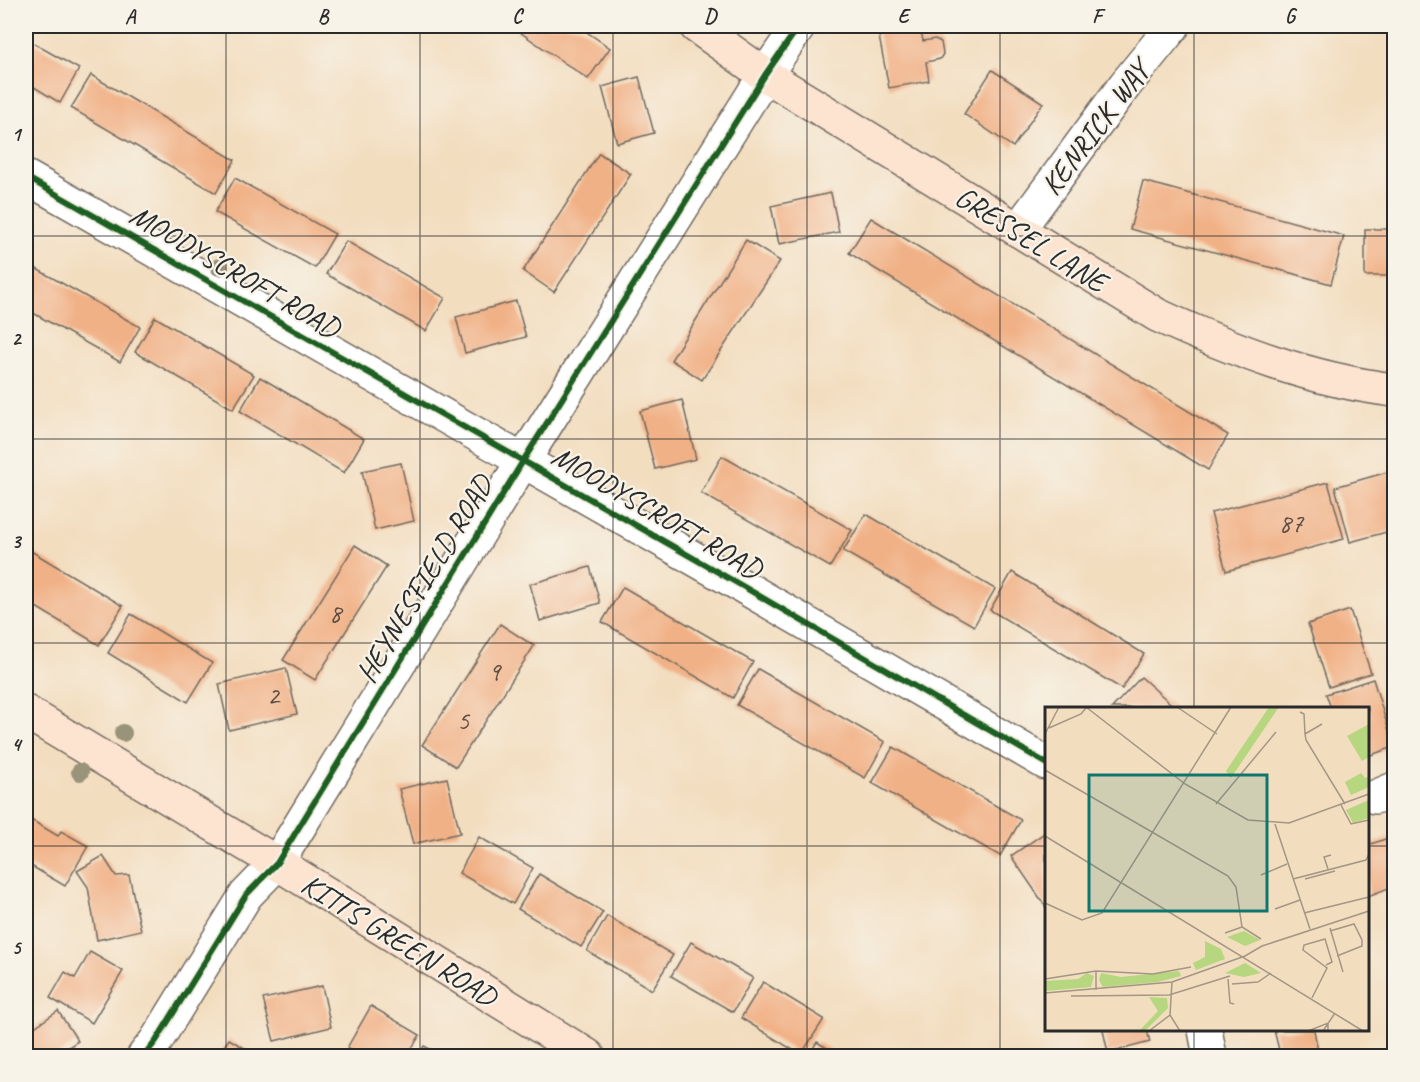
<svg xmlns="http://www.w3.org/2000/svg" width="1420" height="1082" viewBox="0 0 1420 1082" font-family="Caveat,sans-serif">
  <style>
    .building { fill: #f1b186 }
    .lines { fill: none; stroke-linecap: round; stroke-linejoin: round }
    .street-casing { stroke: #71695f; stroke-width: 36 }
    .secondary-casing { stroke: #71695f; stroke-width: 36 }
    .street { stroke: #fff; stroke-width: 33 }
    .secondary { stroke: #fde4d1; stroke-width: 33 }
    .cycleway-casing { stroke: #f7f3e8; stroke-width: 10 }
    .cycleway { stroke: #1b5e20; stroke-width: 6 }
    .tree { fill: #989379 }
    .grid { fill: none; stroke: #2b2b2b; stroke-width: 1.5; stroke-opacity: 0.55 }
    .labels { text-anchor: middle; stroke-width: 4.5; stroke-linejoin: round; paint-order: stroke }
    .number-label { font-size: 27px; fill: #5c4c42 }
    .street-label { font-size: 30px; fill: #2b2b2b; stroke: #f7f3e8 }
    .inset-road { fill: none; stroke: #a39684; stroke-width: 1.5 }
    .view { fill: #0f766e; fill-opacity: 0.15; stroke: #0f766e; stroke-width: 3 }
    .inset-edge { fill: none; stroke: #2b2b2b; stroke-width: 3 }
    .neatline { fill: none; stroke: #2b2b2b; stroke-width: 2 }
    .grid-label { font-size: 20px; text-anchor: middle; font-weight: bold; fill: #2b2b2b }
  </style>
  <rect width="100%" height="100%" fill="#f7f3e8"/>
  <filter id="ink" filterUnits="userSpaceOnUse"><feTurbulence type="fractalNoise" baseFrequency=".0167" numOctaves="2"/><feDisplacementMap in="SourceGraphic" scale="12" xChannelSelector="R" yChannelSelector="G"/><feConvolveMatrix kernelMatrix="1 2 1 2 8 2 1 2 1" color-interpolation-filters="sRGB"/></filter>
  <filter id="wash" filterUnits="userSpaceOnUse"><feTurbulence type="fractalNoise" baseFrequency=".008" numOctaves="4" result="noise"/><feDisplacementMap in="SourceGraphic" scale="24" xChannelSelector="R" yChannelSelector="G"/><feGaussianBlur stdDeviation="1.35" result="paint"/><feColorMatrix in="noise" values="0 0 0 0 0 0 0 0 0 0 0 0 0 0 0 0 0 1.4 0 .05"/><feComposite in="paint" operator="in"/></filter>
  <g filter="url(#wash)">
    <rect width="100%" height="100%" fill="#f3ddbf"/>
    <g id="blocks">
      <!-- building -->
      <g class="building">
        <path d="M511,26H578L610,48L588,79Z"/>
        <path d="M877,26H920L923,41L935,39L941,42L943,54L940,59L926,62L929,81L889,88Z"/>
        <path d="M26,39L79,69L60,103L26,82Z"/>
        <path d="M992,70L1043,103L1013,147L964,114Z"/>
        <path d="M91,75L235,160L216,193L71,108Z"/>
        <path d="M639,77L654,133L617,143L602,87Z"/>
        <path d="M599,153L631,174L554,292L523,271Z"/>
        <path d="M235,178L335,234L315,268L215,212Z"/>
        <path d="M1143,181L1344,236L1331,284L1130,229Z"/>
        <path d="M831,193L839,232L779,244L771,206Z"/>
        <path d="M871,218L1228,435L1208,470L849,253Z"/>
        <rect x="1365" y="229" width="29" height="47"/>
        <path d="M746,240L780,261L702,380L671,360Z"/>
        <path d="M346,241L445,298L426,331L326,274Z"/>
        <path d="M26,263L140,327L120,362L26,309Z"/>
        <path d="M516,301L526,337L465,353L456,317Z"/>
        <path d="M155,317L254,375L233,409L135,352Z"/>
        <path d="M260,377L364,439L344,473L240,411Z"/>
        <path d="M682,400L696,459L655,469L640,411Z"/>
        <path d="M722,456L852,530L830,567L701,493Z"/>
        <path d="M401,463L414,521L375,530L362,471Z"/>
        <path d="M1391,471L1392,475L1394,474V530L1350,542L1335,487Z"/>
        <path d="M1328,482L1344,539L1226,571L1211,513Z"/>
        <path d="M866,514L995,589L974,626L843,551Z"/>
        <path d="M355,545L387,566L315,680L283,660Z"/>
        <path d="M26,548L123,606L99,645L26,601Z"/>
        <path d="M590,567L600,603L540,621L530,584Z"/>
        <path d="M1012,572L1144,654L1122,689L990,610Z"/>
        <path d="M623,587L753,662L733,698L602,622Z"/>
        <path d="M1350,610L1371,673L1329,687L1308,624Z"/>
        <path d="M131,614L212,663L188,702L108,653Z"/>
        <path d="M500,624L534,646L456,767L422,745Z"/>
        <path d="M286,668L297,714L229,730L219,684Z"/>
        <path d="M758,669L885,742L865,778L737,705Z"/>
        <path d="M1141,677L1169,702L1176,708H1112Z"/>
        <path d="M1373,679L1394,747L1368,756V708H1331L1326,694Z"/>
        <path d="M893,747L1021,820L1000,856L872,783Z"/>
        <path d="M447,778L460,833L413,844L399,789Z"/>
        <path d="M26,817L58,836L61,831L88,846L65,886L26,863Z"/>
        <path d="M1046,832V907L1011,856Z"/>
        <path d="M1394,836V886L1368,896V845Z"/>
        <path d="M479,837L533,868L513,904L459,873Z"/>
        <path d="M103,856L116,876L129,875L141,930L97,940L88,887L77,871Z"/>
        <path d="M539,874L603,912L581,947L518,909Z"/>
        <path d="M607,916L673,955L652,990L587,951Z"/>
        <path d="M691,942L753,978L733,1012L671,976Z"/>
        <path d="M90,952L123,971L92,1023L50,998L65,972L75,978Z"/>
        <path d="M763,982L824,1019L801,1055L741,1018Z"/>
        <path d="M322,986L331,1027L274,1041L263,999Z"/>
        <path d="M371,1006L420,1035L407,1056H362L347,1048Z"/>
        <path d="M58,1011L78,1041L55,1056H26V1033Z"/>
        <path d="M1103,1030H1147L1150,1042L1108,1053Z"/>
        <path d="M1274,1030H1314L1319,1056H1272L1280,1054Z"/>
        <path d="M229,1039L258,1056H218Z"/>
        <path d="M817,1042L840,1056H808Z"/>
        <path d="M424,1046L443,1056H418Z"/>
      </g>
    </g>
  </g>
  <g filter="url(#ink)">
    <use href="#blocks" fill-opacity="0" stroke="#71695f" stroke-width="1.5"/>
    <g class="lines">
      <defs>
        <g id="street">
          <path d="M26,177L744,587L1046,763"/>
          <path d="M1018,230L1125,85L1173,26"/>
          <path d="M1375,797L1394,789"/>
          <path d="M1205,1030L1210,1056"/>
          <path d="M144,1056L156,1041L246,895L277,863L523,461L765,75L799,26"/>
        </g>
        <g id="secondary">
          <path d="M696,26L765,75L1157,315C1233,350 1311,380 1394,390"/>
          <path d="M26,712L277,863L588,1056"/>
        </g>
      </defs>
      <!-- street casing -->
      <use href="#street" class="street-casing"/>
      <!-- secondary casing -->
      <use href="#secondary" class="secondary-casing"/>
      <!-- street -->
      <use href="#street" class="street"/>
      <!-- secondary -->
      <use href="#secondary" class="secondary"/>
      <defs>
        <g id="cycleway">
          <path d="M26,177L744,587L1046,763"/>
          <path d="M144,1056L156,1041L246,895L277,863L523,461L765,75L799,26"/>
        </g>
      </defs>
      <!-- cycleway casing -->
      <use href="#cycleway" class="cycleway-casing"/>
      <!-- cycleway -->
      <use href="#cycleway" class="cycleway"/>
    </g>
    <!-- trees -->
    <g class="tree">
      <circle cx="219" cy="267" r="9"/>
      <circle cx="123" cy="733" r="9"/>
      <circle cx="80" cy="772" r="9"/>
    </g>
  </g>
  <!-- grid -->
  <path class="grid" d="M226,26V1056M420,26V1056M613,26V1056M807,26V1056M1000,26V1056M1194,26V708M26,236H1394M26,439H1394M26,643H1394M26,846H1046M1368,846H1394M1194,1030V1056"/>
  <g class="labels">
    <!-- number labels -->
    <g class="number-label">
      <text x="1291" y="532">87</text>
      <text x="335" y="622">8</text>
      <text x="494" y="680">9</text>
      <text x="273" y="704">2</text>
      <text x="463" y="729">5</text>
    </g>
    <!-- street labels -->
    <g class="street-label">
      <text transform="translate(1095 128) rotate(-53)" y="10">KENRICK WAY</text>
      <text transform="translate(1031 239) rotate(32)" y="10">GRESSEL LANE</text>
      <text transform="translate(235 271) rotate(30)" y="10">MOODYSCROFT ROAD</text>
      <text transform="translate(657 512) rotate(30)" y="10">MOODYSCROFT ROAD</text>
      <text transform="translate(424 579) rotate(-59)" y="10">HEYNESFIELD ROAD</text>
      <text transform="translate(399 940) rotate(32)" y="10">KITTS GREEN ROAD</text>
    </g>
  </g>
  <!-- overview -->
  <g transform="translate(1045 707)">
    <rect width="324" height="324" fill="#f3ddbf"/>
    <path d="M224,0H234L186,71L181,64ZM324,17V50L317,54L302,29ZM316,66L320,71L324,69V80L306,88L300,75ZM324,93V111L308,116L301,103ZM199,224L215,233L200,239L182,230ZM160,234L176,242L180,252L151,263L148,256L160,250ZM200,256L216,266L199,270L180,266ZM134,264L136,269L113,275L58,280L54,273L56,266L76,270ZM42,266L49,269L46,280L0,284V274L33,272ZM104,290L122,291L123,301L100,324H94L113,304Z" fill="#b6d77f"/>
    <path class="inset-road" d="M41,0L140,77L203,113L244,116L324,87M132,0L172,27M255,5L259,7L260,27M277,17L260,27L261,33L300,97M4,21L36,7L41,1M0,27L14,0M0,63L183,169L191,180L197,220L216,232M171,97L231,25M296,98L306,117L324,113M230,117L265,222M0,129L318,324M283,162L279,150L286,148M216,168L242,157M248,172L321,153L324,147M260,172L290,164M0,196L37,213L57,206L186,0M230,202L255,193M259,206L324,190M285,221L298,265M285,224L309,217L317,233V239L292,249M180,226L197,220M51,264V283M0,272L51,264L108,267L146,260M183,272L185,296L189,297M187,277L213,275L226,266M0,286L127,275L200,249L217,239L324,204M26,289L124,288L185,269M267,291L282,261L258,243L259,238L280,232L287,255L281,258M125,308L135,324M104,324L125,308L127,275M263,324L283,316V324M278,324L290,306"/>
    <path class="view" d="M44,68H222V204H44Z"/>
    <rect width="324" height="324" class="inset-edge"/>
  </g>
  <!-- margin -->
  <rect width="1420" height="1082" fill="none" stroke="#f7f3e8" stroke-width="66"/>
  <rect x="33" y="33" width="1354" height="1016" class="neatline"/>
  <g class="grid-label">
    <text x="130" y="23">A</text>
    <text x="323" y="23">B</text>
    <text x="517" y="23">C</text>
    <text x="710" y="23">D</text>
    <text x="903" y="23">E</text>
    <text x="1097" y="23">F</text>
    <text x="1290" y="23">G</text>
    <text x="16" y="141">1</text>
    <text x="16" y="345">2</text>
    <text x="16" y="548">3</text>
    <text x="16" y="751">4</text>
    <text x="16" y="954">5</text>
  </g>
</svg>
